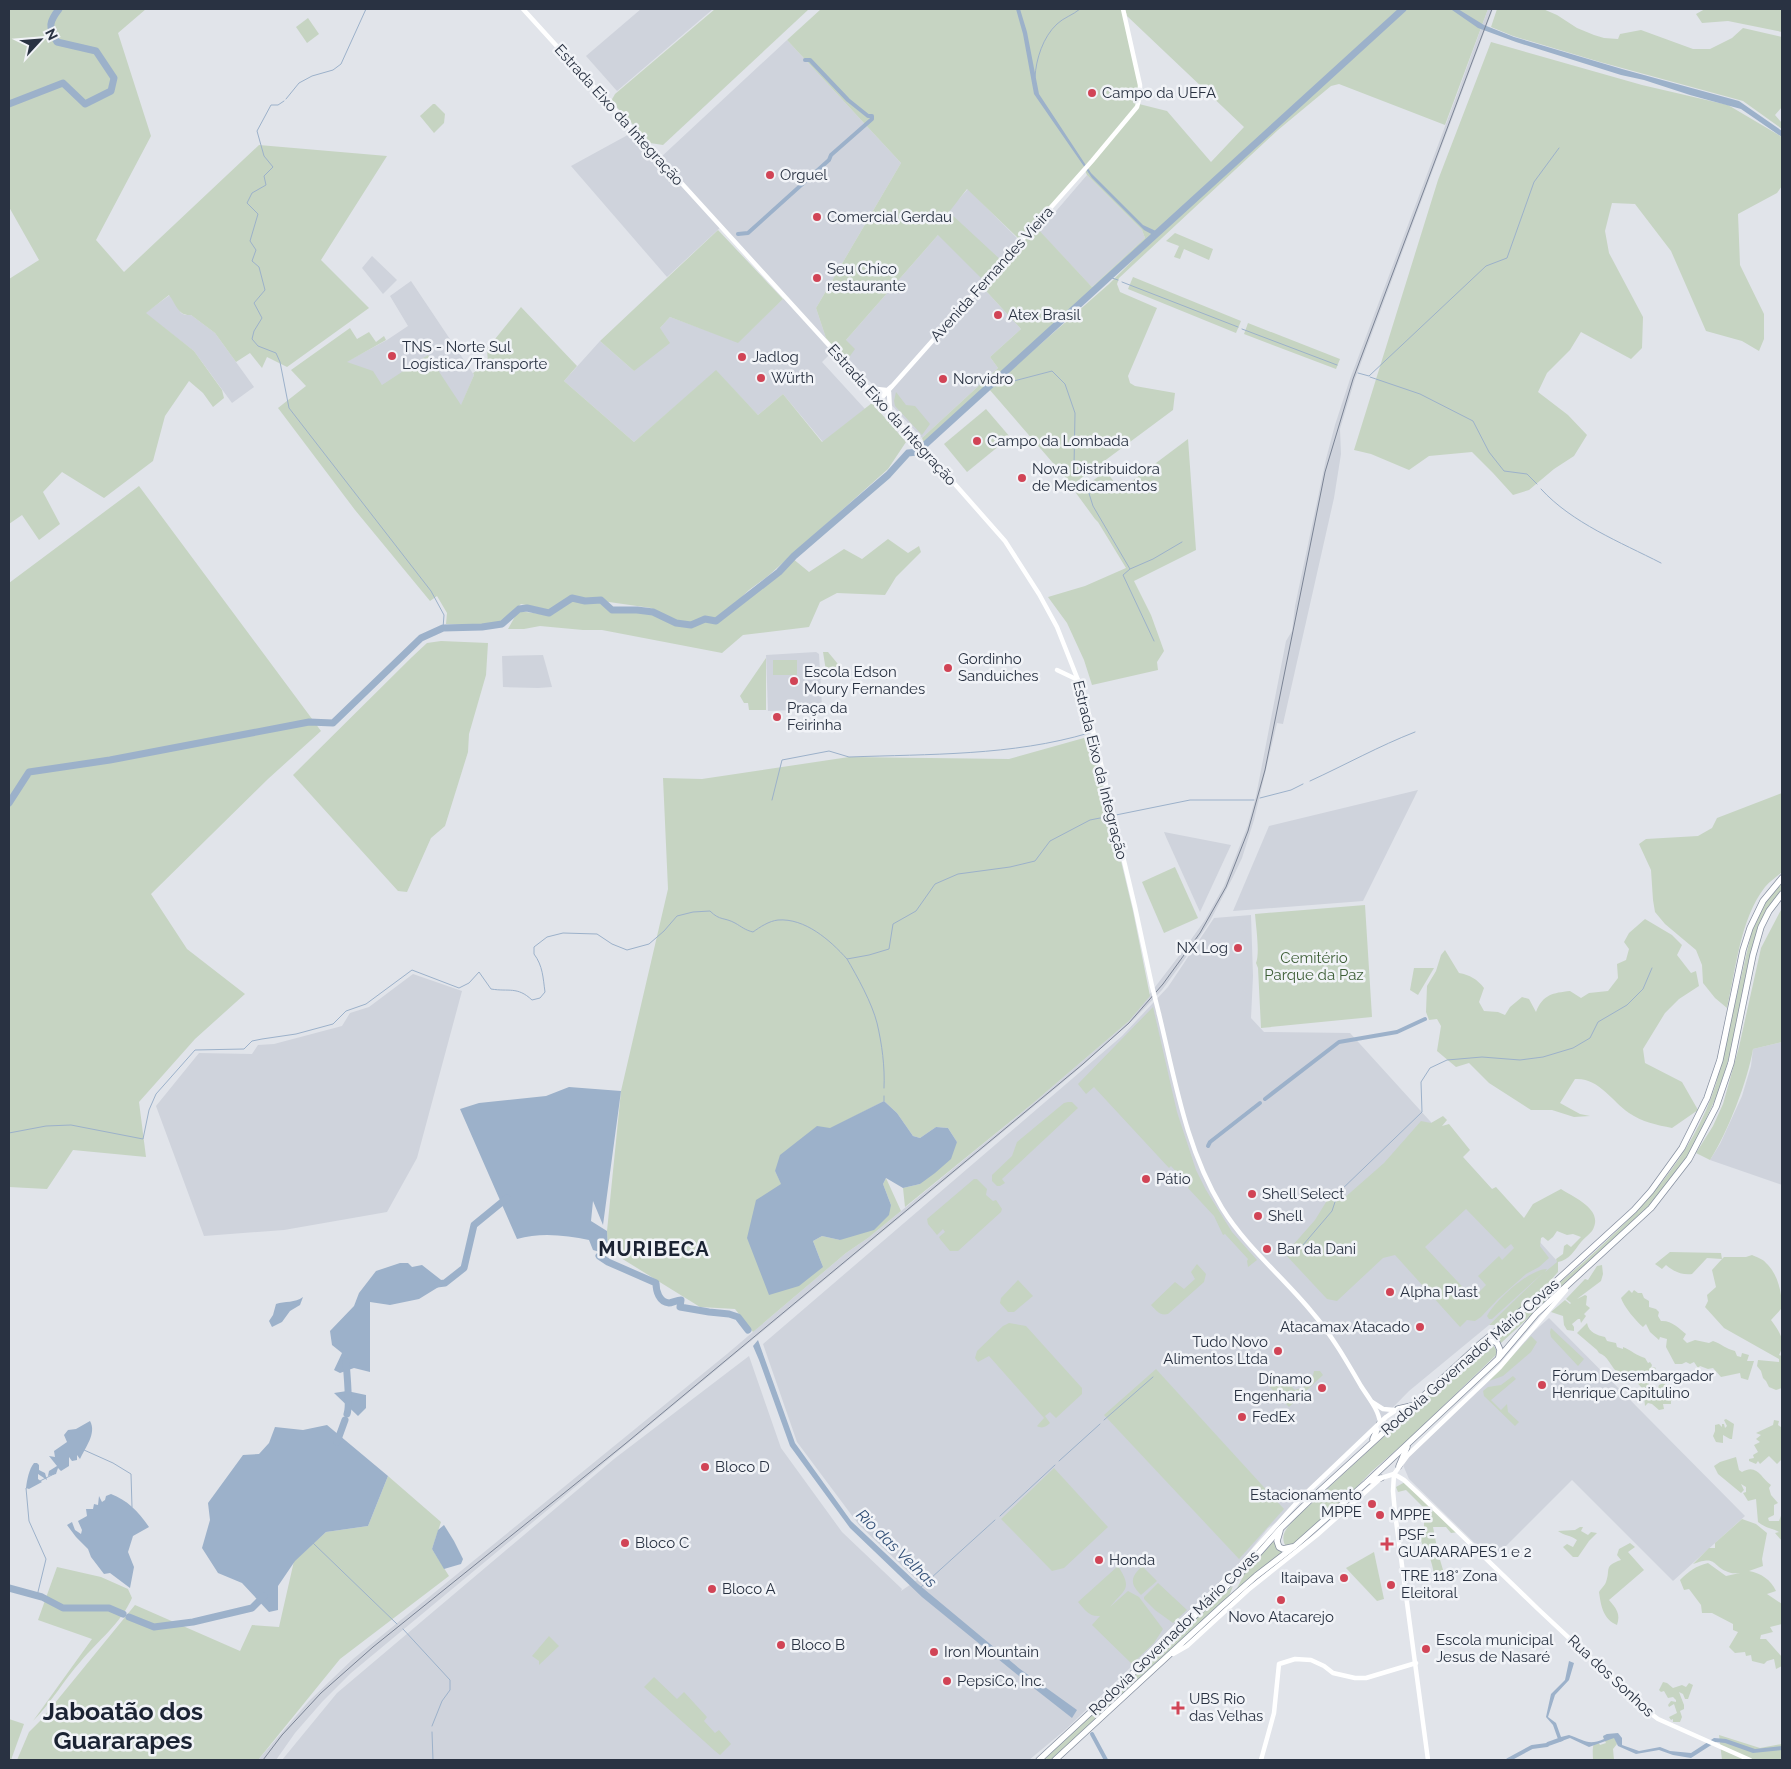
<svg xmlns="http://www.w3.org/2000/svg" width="1791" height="1769" viewBox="0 0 1791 1769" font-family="Raleway,sans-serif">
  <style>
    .built { fill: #cfd3dc }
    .green { fill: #c6d4c2; fill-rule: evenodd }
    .water { fill: #9cb1ca }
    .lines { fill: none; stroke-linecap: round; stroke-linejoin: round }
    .stream { stroke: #9cb1ca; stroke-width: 1 }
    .canal { stroke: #9cb1ca; stroke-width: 4 }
    .river { stroke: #9cb1ca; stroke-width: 7 }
    .highway-casing { stroke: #8891a1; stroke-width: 7 }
    .secondary { stroke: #fff; stroke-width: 4.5 }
    .highway { stroke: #fff; stroke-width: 5.5 }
    .tram { stroke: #7a8394; stroke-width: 1 }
    .secondary-bridge { stroke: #fff; stroke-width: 4.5 }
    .poi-dot { fill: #d14456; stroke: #f1f3f7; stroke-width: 2 }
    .labels { text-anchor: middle; stroke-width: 5; stroke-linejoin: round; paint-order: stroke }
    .poi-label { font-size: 15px; fill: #293242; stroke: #f1f3f7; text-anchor: start }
    .street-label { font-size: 15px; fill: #293242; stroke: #f1f3f7 }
    .park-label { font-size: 15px; fill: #3d5e36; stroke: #f1f3f7 }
    .water-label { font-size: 16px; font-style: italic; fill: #324f77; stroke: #f1f3f7 }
    .district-label { font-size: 20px; font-weight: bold; letter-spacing: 1px; fill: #1b2333; stroke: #f1f3f7 }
    .town-label { font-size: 25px; font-weight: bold; fill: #1b2333; stroke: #f1f3f7 }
  </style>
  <rect width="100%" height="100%" fill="#e1e4ea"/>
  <!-- built -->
  <g class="built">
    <path d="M641,9H713L617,91L586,56Z"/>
    <path d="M1488,9H1493L1355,379L1340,429L1341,454L1334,498L1283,724L1277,723L1254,820L1242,858L1233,877L1210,921L1182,963L1162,990L1136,1017L1074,1073L351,1673L322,1702L295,1733L276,1760H258L309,1701L353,1659L727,1354L846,1253L868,1238L1032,1104L1129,1021L1185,948L1205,920L1224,886L1248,825L1256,796L1286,641L1292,631L1295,606L1326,459L1335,425L1350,379L1458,92Z"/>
    <path d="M787,40L901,163L816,308L831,353L822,362L865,409L823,442L783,394L758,415L716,371L634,442L564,381L600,341L634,371L660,328L670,317L738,342L786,296L722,226L667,277L571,166L635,131L660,158Z"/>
    <path d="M1087,175L1142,230L1145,238L1092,287L1039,231Z"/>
    <path d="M968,189L1019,240L982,279L987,292L1021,329L990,357L998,368L922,438L847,357L846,340L938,235L948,211Z"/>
    <path d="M372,256L397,280L383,294L362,268Z"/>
    <path d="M411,281L474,375L461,406L382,385L346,362L387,340L408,326L390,296Z"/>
    <path d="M170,295L181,313L185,315H191L215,333L254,387L232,403L194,351L145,313Z"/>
    <path d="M816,652L819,654L822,707L819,709L768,711L766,655Z"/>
    <path d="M543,655L552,687L538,688L503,687L502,656Z"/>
    <path d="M1418,790L1363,901L1233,911L1269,826Z"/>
    <path d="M1164,832L1231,845L1200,912L1166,837Z"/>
    <path d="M1251,915L1253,976L1251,1018L1264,1032L1350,1033L1558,1262L1489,1325L1409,1391L1287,1515L1268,1528L1241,1562L1065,1730L1029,1760H282L337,1693L614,1459L749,1356L781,1448L842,1532L902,1589L901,1591L917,1580L859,1525L797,1442L763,1344L1122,1036L1168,987L1214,918Z"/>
    <path d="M413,974L462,991L417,1158L387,1212L284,1230L204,1236L156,1106L199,1053L252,1054L258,1045L274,1044L342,1026L350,1013L369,1007Z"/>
    <path d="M1782,1042V1185L1710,1160L1720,1144L1742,1096L1751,1066L1753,1049Z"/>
    <path d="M1549,1318L1745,1516L1673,1581L1572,1480L1492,1560L1409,1479L1403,1465L1405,1460L1531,1334Z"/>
  </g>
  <!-- green -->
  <g class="green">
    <path d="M9,9H146L118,33L151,136L96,240L124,272L259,145L387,156L321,260L369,308L287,367L267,357L262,368L250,353L236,362L215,333L191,315C178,316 176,304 169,295L146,313L194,351L222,390L224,398L213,407L203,393L189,381L165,416L153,461L104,498L62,472L43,492L60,524L39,540L22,515L9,524V279L39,260L9,207Z"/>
    <path d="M715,9H809L663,145L650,143L611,101L615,94Z"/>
    <path d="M821,9H1123L1140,85L1139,104L1167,111L1211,162L1244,127L1127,16L1125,9H1488L1445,125L1339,84L1331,86L1278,130L1119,278L1117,284L1120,292L1157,308L1128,376L1130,383L1135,386L1175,393L1173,410L1072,485L989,389L1109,284L1159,234L1269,133L1259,141L925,445L922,438L998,368L990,357L1021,329L987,292L982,279L938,235L846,340L855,349L850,356L843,357L826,338L816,308L901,163L787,40ZM1085,170L1087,175L1142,230L1145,238L1092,287L1035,226ZM967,189L1021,241L1003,262L949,212Z"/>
    <path d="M1497,9H1543L1557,15L1577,28L1594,35L1604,38L1618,39L1620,34L1641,30L1693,49H1710L1732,38L1743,28L1782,37V107L1775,115L1782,123V129L1743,101L1600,62L1513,36L1491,27Z"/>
    <path d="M1705,9H1782V32L1728,21L1702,23L1696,14Z"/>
    <path d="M308,18L319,34L307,43L296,27Z"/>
    <path d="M1491,42L1642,85L1728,105L1782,137V186L1777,193L1738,214L1740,265L1764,314V339L1759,351L1742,341L1706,331L1671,251L1635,204L1612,203L1605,231L1609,253L1643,317L1642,348L1631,359L1581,332L1570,350L1547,373L1538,392L1568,415L1587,435L1574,456L1554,469L1529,490L1513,495L1493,473L1472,452L1429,456L1409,470L1371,454L1354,450L1438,180Z"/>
    <path d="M433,104H435L445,114L444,123L434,133L420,116Z"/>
    <path d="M718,230L783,299L738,343L670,317L660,328L670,343L634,371L600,341Z"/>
    <path d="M1175,233L1213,249L1209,260L1184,249L1180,259L1174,257L1179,246L1166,241Z"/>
    <path d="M1133,277L1241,321L1236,333L1128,289Z"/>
    <path d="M521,307L577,366L564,381L634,442L716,370L758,415L783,394L822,442L872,403L906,442L888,469L768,576L749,590L723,615L779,572L792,558L809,572L844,549L862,559L888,539L908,553L919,546L921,552L896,577L885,595L837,593L820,602L809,627L743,635L722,653L602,630H583L540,626L524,629H508L518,611L549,615L570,598L550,610L521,604L501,622L493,626L446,624L447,613L437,596L430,601L355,510L278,408L306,386L291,370L350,328L357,339L369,332L376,342L384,336L386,340L347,362L373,371L382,385L428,355L461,405L474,375L473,373L488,363L487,349ZM602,601L651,608L676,622H692L707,616L717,620L705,619L691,625L676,623L653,612L637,610H612Z"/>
    <path d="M1248,323L1340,359L1336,369L1244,334Z"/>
    <path d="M896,392L906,405L915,406L930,424L922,435L895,406L894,401Z"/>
    <path d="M986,409L1010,437L967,472L944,444Z"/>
    <path d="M1188,439L1196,550L1134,581L1151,615L1164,651L1157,662L1158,670L1092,685L1084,660L1067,623L1048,597L1085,586L1126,568L1098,522L1095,519L1076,493L1106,471L1120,490Z"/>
    <path d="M139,486L321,731L268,779L151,894L187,949L245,994L195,1039L139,1102L146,1157L73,1150L47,1189L9,1187V583Z"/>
    <path d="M441,641L488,643L486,675L469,734L468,752L445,826L431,838L407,892L398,891L293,775L412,657L427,643Z"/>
    <path d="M823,652H828L847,675L827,677Z"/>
    <path d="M766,658V710H749L748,703H744L740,696Z"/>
    <rect x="773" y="660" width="24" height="15"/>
    <path d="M1091,736L1133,911L1150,996L1129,1021L1032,1104L905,1207L903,1188L920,1184L957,1142L948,1128L936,1127L920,1138L913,1136L897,1113L884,1101L830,1129L775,1171L823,1267L813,1241L822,1236L840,1240L891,1205L883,1184L886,1178L901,1211L868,1238L846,1253L753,1332L735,1309L700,1307L608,1250L607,1231L621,1091L668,889L663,778L702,779L849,757L1009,759Z"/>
    <path d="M1782,793V872C1777,877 1770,881 1765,887C1740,919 1736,969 1727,1008L1715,998L1703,983L1702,965L1696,950L1665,924L1655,912L1653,900L1651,870L1639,844L1646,839L1698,836L1712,828L1717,818Z"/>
    <path d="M1175,867L1198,918L1164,933L1142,882Z"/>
    <path d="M1782,882V891L1772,904L1755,943L1748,964L1736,1031L1727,1064L1718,1093L1694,1145L1681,1166L1647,1208L1501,1343L1496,1338L1492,1337C1525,1313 1555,1287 1586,1260C1642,1209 1692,1158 1716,1084L1754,922L1768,897Z"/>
    <path d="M1365,905L1372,1017L1261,1028L1258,968L1256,963C1260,953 1256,927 1255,914Z"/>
    <path d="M1782,908V1042L1753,1049C1748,1080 1727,1134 1710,1160L1696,1153L1713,1126L1723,1104L1739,1047L1761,948Z"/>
    <path d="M1645,919L1672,935L1682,945L1677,955L1691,973L1696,971L1699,986L1679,999L1665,1013L1643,1049L1645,1063L1682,1082L1698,1110L1672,1128C1657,1125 1642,1122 1629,1113C1612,1101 1598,1077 1575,1079L1560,1103L1580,1114L1590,1116L1574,1117L1552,1110H1531L1489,1083L1469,1063L1456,1067L1437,1051L1441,1026L1437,1019L1429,1020L1426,1012L1427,986L1436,971L1441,955L1445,950L1459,973C1470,975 1477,979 1484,988L1479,1002L1484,1011L1498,1012L1505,1015L1510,1007L1522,997L1529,999L1536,1012C1543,994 1553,993 1570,991L1581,998L1589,993L1608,991L1618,978L1617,964L1626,960L1629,949L1624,942L1629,933Z"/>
    <path d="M1414,968H1434L1418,995L1410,990Z"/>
    <path d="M1153,1007L1177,1112L1196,1170L1206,1190L1232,1232L1257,1260L1248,1267L1247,1261L1248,1259L1225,1234L1223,1235L1214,1216L1188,1188L1189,1186L1171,1166L1169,1168L1094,1087L1086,1094L1078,1084Z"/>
    <path d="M1068,1102H1072L1078,1108L1002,1179L1005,1183L1000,1186H997L992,1181V1175L1012,1156L1017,1142L1064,1103Z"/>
    <path d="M1443,1116L1447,1120L1442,1126L1449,1124L1470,1150L1463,1157L1492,1189L1496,1187L1524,1218L1533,1204L1561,1189C1575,1198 1605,1210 1592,1231C1589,1235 1584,1238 1581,1242C1574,1251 1569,1260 1558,1262V1272L1535,1298L1498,1325H1489L1544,1272L1492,1319H1489L1487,1316C1495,1301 1529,1269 1547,1269L1545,1272L1557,1262L1556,1259L1563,1254L1564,1246L1567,1244L1571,1247L1581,1237L1573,1234L1567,1235L1557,1231L1553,1237L1548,1241L1543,1237L1541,1238L1540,1246L1549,1258L1539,1267L1526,1274L1498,1299L1481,1317L1475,1321L1467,1320L1460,1327L1395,1255L1383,1258L1337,1301L1327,1299L1285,1254L1315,1220L1331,1194L1343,1199L1384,1163L1421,1121L1431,1123ZM1466,1209L1505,1249L1511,1244L1514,1248L1502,1260L1499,1256L1478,1276L1486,1285L1473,1298L1425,1247Z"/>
    <path d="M974,1179H977L987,1189L986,1195L993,1201L996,1200L1002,1209L1001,1212L958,1251H950L940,1239L939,1237L945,1232L943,1229L937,1235L928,1224L927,1219Z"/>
    <path d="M1670,1252L1721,1253L1722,1259L1724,1257H1746L1752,1255C1756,1257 1763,1259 1766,1263C1778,1274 1782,1293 1782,1308L1771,1320C1779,1331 1787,1341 1779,1355L1782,1356V1388L1776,1390L1769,1387L1766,1381L1763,1378L1761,1371L1757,1366L1758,1360L1779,1362V1359L1724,1328L1705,1307L1708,1301L1707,1295L1716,1287L1712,1270L1722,1259L1707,1258L1692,1274C1682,1275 1674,1272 1666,1265L1662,1269L1655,1264Z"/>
    <path d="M1197,1264L1206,1274L1204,1282L1168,1314C1159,1316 1156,1310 1151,1305L1175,1282L1184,1289L1195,1279L1191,1272Z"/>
    <path d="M1602,1265L1603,1274L1601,1281L1577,1299L1585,1295L1587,1296L1586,1305L1590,1308L1584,1314L1586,1316L1581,1323L1580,1319H1578L1572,1324L1574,1327V1331L1567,1330L1564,1325L1563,1316L1551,1312L1565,1300L1570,1304L1571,1303L1566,1299L1585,1279L1588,1280L1597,1266Z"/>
    <path d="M1018,1280L1033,1296L1014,1312H1008L1000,1303L1001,1298Z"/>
    <path d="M1629,1290L1632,1293L1634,1290L1638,1293H1642L1644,1298L1649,1301V1307L1656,1309L1659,1312L1658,1316L1661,1321C1671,1320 1679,1328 1686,1334L1683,1339L1687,1343L1695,1340L1709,1343L1713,1341C1722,1344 1726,1349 1735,1351L1737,1356L1741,1357L1742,1353L1749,1355L1747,1361H1754L1748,1380L1741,1378L1740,1373L1721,1377L1713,1368L1708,1369L1700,1366L1698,1368L1694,1362L1690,1364L1686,1362L1682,1364H1675L1666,1347L1667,1339L1660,1337L1659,1340L1650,1332L1646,1324L1643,1327C1636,1321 1624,1307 1621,1298Z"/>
    <path d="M1009,1323L1026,1326L1082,1388V1394L1056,1418L1050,1412L1045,1416L1050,1423C1046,1427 1042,1429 1037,1426L1044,1418L989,1356L978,1362L975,1358L977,1351L1003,1326Z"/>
    <path d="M1587,1323C1589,1333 1597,1335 1605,1337L1607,1341L1616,1343L1617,1347L1623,1349V1347C1631,1350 1637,1356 1645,1358L1648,1363L1650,1362L1652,1365L1651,1368L1653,1367L1656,1368L1652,1372L1655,1374L1653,1378L1654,1379L1649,1382V1389H1651V1391L1658,1388L1659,1385L1663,1383L1666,1385L1667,1388L1672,1385L1677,1397L1671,1401V1404H1663L1664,1409L1659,1410L1652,1404L1648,1403L1645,1406L1644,1397L1640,1392H1645V1387L1642,1388C1639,1384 1632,1378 1627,1375C1624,1374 1619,1373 1616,1371C1610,1365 1608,1356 1599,1353L1597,1350L1577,1333Z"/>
    <path d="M1551,1328L1584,1359L1578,1366L1551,1337L1550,1332Z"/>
    <path d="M1531,1336L1537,1342L1531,1352L1503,1376L1489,1381Z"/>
    <path d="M1484,1344C1492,1344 1496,1346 1497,1354L1411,1437L1371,1472L1334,1511L1295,1545H1285C1279,1532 1291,1524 1299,1515Z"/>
    <path d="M1156,1369L1284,1509L1239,1559L1104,1415Z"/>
    <path d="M1314,1371H1320L1323,1375L1289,1407L1267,1384L1276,1380L1279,1377L1286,1383L1293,1382L1292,1387L1295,1390L1304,1387L1312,1380Z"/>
    <path d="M1513,1376L1516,1379L1491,1400L1501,1410L1507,1404L1508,1412L1519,1422L1515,1426L1484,1396L1483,1391L1488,1387L1501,1385Z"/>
    <path d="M1726,1419L1734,1424L1732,1439H1730L1723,1435V1443L1716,1442L1713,1436L1715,1431V1425L1719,1424L1722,1427V1424H1724L1725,1428L1727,1426L1724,1420Z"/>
    <path d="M1774,1420L1779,1421L1778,1425L1781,1427L1782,1425V1459L1777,1464L1769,1456L1760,1464L1758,1461L1756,1464L1749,1461V1459L1754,1458L1753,1455L1758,1452L1754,1445L1760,1442L1756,1439L1761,1435L1756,1433L1773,1425Z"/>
    <path d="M1736,1457L1739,1470L1742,1472C1757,1463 1761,1478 1771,1485L1769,1488L1771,1495L1778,1503L1774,1505V1515L1768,1518L1769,1521H1779L1782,1513V1541L1775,1533L1779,1532C1772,1528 1765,1528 1758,1522L1756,1499L1748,1501L1743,1493L1746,1492V1487L1741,1484L1744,1490L1741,1493L1718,1474L1714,1466L1720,1462Z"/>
    <path d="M1054,1468L1108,1527L1064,1568L1052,1571L1001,1519Z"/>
    <path d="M388,1476L441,1522L432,1549L449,1576L340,1659L258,1760H17L29,1732L41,1720L135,1605L240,1651L252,1625L279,1627L294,1561L326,1532L368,1526Z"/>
    <path d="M1405,1482L1459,1532L1451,1533L1446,1527H1433L1438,1553L1446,1580H1435C1434,1571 1430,1552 1423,1547L1420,1537L1424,1533V1516L1429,1513L1406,1490L1398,1492L1396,1487Z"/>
    <path d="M1742,1519L1756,1524L1767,1533L1762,1559L1763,1566L1749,1571C1761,1573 1771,1580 1776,1591L1767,1594L1782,1604V1624L1770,1627L1773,1632L1761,1635L1760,1639H1766L1782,1657V1666L1776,1669L1774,1659L1767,1661L1764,1664L1752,1661L1751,1655L1746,1656L1745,1652L1735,1653L1729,1647L1738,1632L1733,1630V1624L1712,1613H1702L1701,1605L1689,1589L1684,1590L1680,1580C1689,1571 1696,1566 1708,1563L1726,1576L1740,1573C1737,1573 1732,1574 1728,1572C1711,1565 1717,1555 1693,1564L1709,1548H1715V1543Z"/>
    <path d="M1580,1527H1583L1581,1531L1588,1535L1591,1532L1597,1533L1589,1541L1578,1557H1573L1563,1547L1567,1544L1573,1547L1577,1540C1571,1535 1564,1536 1558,1531L1575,1530Z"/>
    <path d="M1278,1537L1281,1546L1292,1548L1235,1592L1245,1573Z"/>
    <path d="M1630,1543L1635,1547L1628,1552L1644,1570L1609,1600C1616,1608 1621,1614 1617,1625C1603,1619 1601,1606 1599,1592C1601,1589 1605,1585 1606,1582C1611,1569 1603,1566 1621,1560L1617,1555L1619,1549Z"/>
    <path d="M1374,1552L1384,1599L1377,1601L1346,1568Z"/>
    <path d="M1118,1566C1133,1590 1125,1588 1110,1607L1128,1591L1139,1597L1163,1629L1154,1643L1132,1664L1092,1625L1100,1616C1089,1617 1085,1610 1078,1602Z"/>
    <path d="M1142,1566L1157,1581L1141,1595C1129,1583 1131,1577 1142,1566Z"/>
    <path d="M57,1567L101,1577L128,1589L132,1598C121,1623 98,1641 81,1661C64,1680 51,1703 33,1721L92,1639L38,1620Z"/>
    <path d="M1158,1583L1187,1610L1173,1623L1155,1610L1144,1599V1597Z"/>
    <path d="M1233,1586L1229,1596L1051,1760H1043L1213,1602Z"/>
    <path d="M549,1636L559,1646L539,1665V1661L532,1656Z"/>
    <path d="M654,1677L677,1699L684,1692L707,1717L704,1721L715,1733L719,1730L731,1744L720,1755L715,1751L644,1687Z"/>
    <path d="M1663,1682L1667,1683L1673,1688L1682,1685L1686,1687L1689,1683L1693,1685L1688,1699H1685L1683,1694L1679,1692L1684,1705V1709L1680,1711L1682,1717L1680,1722H1673V1719L1671,1720L1669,1717L1677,1713L1674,1704L1669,1707L1668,1705L1671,1701L1676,1702V1700L1673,1697L1668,1698L1664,1691L1661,1692L1659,1690Z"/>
    <path d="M9,1719L24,1724L11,1760H9Z"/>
    <path d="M1607,1734H1614L1617,1744L1613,1749L1614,1760H1593C1593,1754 1592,1749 1594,1743L1598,1742L1600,1745L1606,1743L1603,1737Z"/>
    <path d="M1719,1735L1760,1748L1782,1744V1760H1722Z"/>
  </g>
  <!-- water -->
  <g class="water">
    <path d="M1016,9H1020L1027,32L1039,94L1091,173L1143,225L1158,232L1155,236L1144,230L1092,178L1034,94L1023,34Z"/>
    <path d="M1453,9H1458L1484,25L1514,37L1622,69L1739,101L1782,131V137L1741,109L1690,95L1644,80L1621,75L1516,42L1478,28L1452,10Z"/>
    <path d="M569,1087L621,1091L603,1225L593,1201L591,1221L607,1231L608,1250L603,1253L593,1250L589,1240C566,1235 540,1232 517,1239L460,1109L479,1103L546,1096Z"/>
    <path d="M884,1101L897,1113L913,1136L920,1138L936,1127L948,1128L957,1142L951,1159L935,1173L920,1184L903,1188L886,1178L883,1184L891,1205L889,1215L874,1230L840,1240L822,1236L813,1241L823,1267L799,1286L769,1295L747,1238L756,1200L781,1184L775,1171L780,1155L817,1126L830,1128Z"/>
    <path d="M400,1263H408L412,1267L422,1265L445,1283L419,1299L390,1305L370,1302V1372L354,1368L340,1373L334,1370L342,1353L332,1345L330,1331L354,1306L359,1293L376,1271Z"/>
    <path d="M303,1297L300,1305L290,1311L282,1322L272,1327L269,1321L273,1315L276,1304C285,1301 295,1303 303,1297Z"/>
    <path d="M758,1340L795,1443L851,1521L918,1584L1020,1669L1077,1710L1072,1718L1035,1689L922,1597L850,1528L790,1446L759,1360L753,1346Z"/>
    <path d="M347,1391L366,1395V1408L358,1416L334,1393Z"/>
    <path d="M90,1421C97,1433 85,1448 80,1459L77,1455V1460L72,1461L69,1457V1466L61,1471L58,1468L56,1474L48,1476L49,1471L57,1466L49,1456L55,1457L54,1451L67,1442L64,1435L68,1430L76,1429Z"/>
    <path d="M327,1425L388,1476L368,1526L326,1532L295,1561L278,1586V1610L269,1612L242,1583L218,1573L202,1548L210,1520L208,1503L243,1455L259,1454L269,1443L275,1427L303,1430Z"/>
    <path d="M34,1463H37L39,1465V1470L45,1473L47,1480L38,1474V1479L42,1482L29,1489L26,1488C27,1480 29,1469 34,1463Z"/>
    <path d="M111,1494C127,1500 139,1512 149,1527L133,1536L128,1552L134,1567L130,1588L110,1573L104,1574L91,1557L88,1549L76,1537L67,1525L72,1522L75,1530L81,1534L82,1530L78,1521L87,1516L86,1509H93L94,1504L98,1505L99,1496L102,1502L105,1500L106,1496Z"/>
    <path d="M444,1525L454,1541L463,1559L461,1564L444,1569L432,1549L438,1530Z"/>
    <path d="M1569,1661L1574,1663L1569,1680L1555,1695L1548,1717L1556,1723L1561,1737L1569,1735C1584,1740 1588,1746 1604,1739L1603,1736L1607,1734L1618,1733L1622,1738V1745L1639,1751L1660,1747L1670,1751L1691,1753L1714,1738L1726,1739L1755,1749L1782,1746V1750L1753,1753L1725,1743L1716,1742L1691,1758L1673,1755L1659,1750L1636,1754L1618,1746L1614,1738L1589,1747L1570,1738L1559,1742L1553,1725L1546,1717L1551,1694L1565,1680Z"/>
  </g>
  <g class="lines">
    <!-- stream -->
    <g class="stream">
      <path d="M1035,77C1036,59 1043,37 1057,24C1063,18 1073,15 1080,9"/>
      <path d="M286,99L299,83L312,76L333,70L341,64L366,9"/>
      <path d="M284,101L278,105H271L257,131L264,156L273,167L264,176L266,185L252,193L247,203L258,214L250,241L256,250L252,261L259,267L265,290L254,303L262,318L254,331L252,339L258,346L276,353L280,362L289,408L431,591L444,615L443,628"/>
      <path d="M1109,277L1118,280"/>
      <path d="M1122,282L1238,327"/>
      <path d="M1242,329L1337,365"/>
      <path d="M1358,373L1369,376L1486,266L1507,258L1534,182L1559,148"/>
      <path d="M1370,377L1420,394L1473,421L1489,452L1504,471L1527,474L1537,484"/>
      <path d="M987,388L1052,371L1065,384L1075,413L1074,467"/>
      <path d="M1087,487L1093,506L1130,569L1123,575L1154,641"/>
      <path d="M1541,489C1572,523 1620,542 1661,563"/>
      <path d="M1130,569L1153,559L1182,542"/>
      <path d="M1310,781C1345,765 1379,746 1415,732"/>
      <path d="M1260,798L1291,790L1303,784"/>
      <path d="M772,800L782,760L829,751L849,757C929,754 1012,756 1089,733"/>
      <path d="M1116,815L1190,800H1254"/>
      <path d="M847,959C857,976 872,1003 877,1023C882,1044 885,1067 884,1088"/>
      <path d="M884,1101V1096"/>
      <path d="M9,1133L46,1126L71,1125L143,1139L149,1110L156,1094L195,1050L244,1049L252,1041L262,1039L296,1034L333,1024L346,1011L366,1004L412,970L459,988L469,983L479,972L491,989C509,992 517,986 532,1000L540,998L545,992C543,978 543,966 534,954V947L547,937L563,933L597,934L612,944L627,950L649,944L664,931L677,916L693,912L710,911C720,921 724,917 735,923C742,927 745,930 753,932C760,927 769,921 778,920C805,918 830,940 847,959L869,955L889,949L893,924L916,911L935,884L958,874L1010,867L1035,861L1050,841L1090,820L1110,816"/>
      <path d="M1303,1245L1332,1211L1338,1193L1422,1112L1421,1082L1430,1068L1447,1060L1482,1057L1520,1060L1543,1057L1573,1048L1590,1038L1598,1022L1627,1005L1643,989L1652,968"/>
      <path d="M1104,1420L1153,1377"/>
      <path d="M84,1450L113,1463L131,1474L132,1507"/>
      <path d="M1059,1461L1100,1424"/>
      <path d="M40,1481L54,1474"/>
      <path d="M28,1487L26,1488L29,1521L46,1559L37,1596"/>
      <path d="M1000,1516L1055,1465"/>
      <path d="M313,1543L397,1624"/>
      <path d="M920,1588L995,1520"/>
      <path d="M403,1629L450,1680V1690L442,1701L432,1726"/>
      <path d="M432,1732L433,1760"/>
    </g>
    <!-- canal -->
    <g class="canal">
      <path d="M738,234L748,233L829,160L831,155L872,119V116H868L848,100L810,60H805"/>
      <path d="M1265,1099L1339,1042L1397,1032L1425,1019"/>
      <path d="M1208,1146L1210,1142L1260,1103"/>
      <path d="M1092,1734L1106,1760"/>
      <path d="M1548,1744L1562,1739"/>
      <path d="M1508,1760L1532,1747L1547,1745"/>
    </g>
    <!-- river -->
    <g class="river">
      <path d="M9,104L63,83L85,104L111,91L114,78L96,51L57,42C48,26 49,22 59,9"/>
      <path d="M9,803L29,772L110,760L309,722L333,723L421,638L443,628L482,627L502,624L519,609L527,608L549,613L572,598L585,601L601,600L612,610H637L653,612L676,623L691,625L705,619L716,621L779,572L794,556L888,475L908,453L917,452L1403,9"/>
      <path d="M599,1247L603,1253L599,1256L608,1262L656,1283C656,1291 659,1302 669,1303C672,1303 677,1300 681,1300L680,1307L709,1312L729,1314L738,1317L748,1330"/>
      <path d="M437,1284L445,1283L464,1268L474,1225L507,1198"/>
      <path d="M346,1362C347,1373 350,1406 347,1414"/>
      <path d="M337,1442L345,1420"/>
      <path d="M9,1588L42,1597L63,1608H109L123,1614"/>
      <path d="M129,1617L154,1627L193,1622L252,1608L264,1596"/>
    </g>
    <defs>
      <g id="highway">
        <path d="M1485,1343L1493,1341L1497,1343L1500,1350L1499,1357"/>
        <path d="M1398,1409L1411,1406"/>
        <path d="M1373,1439L1380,1423"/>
        <path d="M1399,1466L1407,1447"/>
        <path d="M1371,1481L1381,1478"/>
        <path d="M1280,1531L1277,1541L1279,1547L1283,1549L1292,1547"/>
        <path d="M1039,1760L1243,1571L1280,1529L1312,1498L1479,1345L1541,1295L1634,1210L1651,1191L1682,1148L1707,1098L1720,1060L1743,950L1750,928L1763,901L1782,878"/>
        <path d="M1055,1760L1222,1606L1256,1576L1295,1546L1366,1483L1498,1359L1536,1314L1651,1208L1689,1159L1716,1107L1731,1063L1753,955L1761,927L1769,911L1782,894"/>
      </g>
    </defs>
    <!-- highway casing -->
    <use href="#highway" class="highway-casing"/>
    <!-- secondary -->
    <g class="secondary">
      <path d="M523,9L938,465L1005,541L1039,594L1057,627L1078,680L1090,718L1135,907L1152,986"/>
      <path d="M868,388L886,390"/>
      <path d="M889,392L890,411"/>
      <path d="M877,399L891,387"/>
      <path d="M879,401L1092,161L1137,107L1140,96V85L1123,9"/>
      <path d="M1057,670L1078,680"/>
      <path d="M1159,1014C1175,1080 1186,1149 1222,1208C1246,1247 1282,1276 1311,1311C1331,1334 1346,1360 1361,1386C1368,1397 1379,1410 1380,1423"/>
      <path d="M1372,1402L1383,1409L1394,1410"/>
      <path d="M1394,1474L1404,1480L1419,1494L1538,1609L1646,1710L1658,1719L1750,1760"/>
      <path d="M1394,1474L1393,1491L1395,1513L1428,1760"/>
      <path d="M1173,1654L1187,1646L1248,1590L1317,1535L1381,1478L1394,1474L1408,1455L1500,1367L1566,1290"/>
      <path d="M1140,1664L1149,1653L1174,1628L1237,1569L1300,1499L1386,1417L1398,1409"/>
      <path d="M1261,1760L1274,1713L1279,1664L1295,1659L1311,1660L1324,1666L1333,1673L1355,1678H1366L1416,1663"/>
    </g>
    <!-- highway -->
    <use href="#highway" class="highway"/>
    <!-- tram -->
    <path class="tram" d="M263,1760L282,1735L321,1693L373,1647L625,1444L1083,1064L1129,1023L1163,984L1200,933L1226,887L1248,831L1265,770L1325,472L1353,379L1492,9"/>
    <!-- secondary-bridge -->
    <path class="secondary-bridge" d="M1152,986L1159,1014"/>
  </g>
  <!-- markers -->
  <g class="poi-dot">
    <circle cx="1092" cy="93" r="5"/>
    <circle cx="770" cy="175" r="5"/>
    <circle cx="817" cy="217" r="5"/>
    <circle cx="817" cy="278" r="5"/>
    <circle cx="998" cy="315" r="5"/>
    <circle cx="392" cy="356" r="5"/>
    <circle cx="742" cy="357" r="5"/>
    <circle cx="761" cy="378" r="5"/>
    <circle cx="943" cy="379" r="5"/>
    <circle cx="977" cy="441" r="5"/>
    <circle cx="1022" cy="478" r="5"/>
    <circle cx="948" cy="668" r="5"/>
    <circle cx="794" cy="681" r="5"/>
    <circle cx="777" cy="717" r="5"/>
    <circle cx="1238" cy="948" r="5"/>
    <circle cx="1146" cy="1179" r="5"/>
    <circle cx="1252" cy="1194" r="5"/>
    <circle cx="1258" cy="1216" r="5"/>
    <circle cx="1267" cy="1249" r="5"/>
    <circle cx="1390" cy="1292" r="5"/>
    <circle cx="1420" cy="1327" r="5"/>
    <circle cx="1278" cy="1351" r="5"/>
    <circle cx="1542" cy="1385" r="5"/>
    <circle cx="1322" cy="1388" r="5"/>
    <circle cx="1242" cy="1417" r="5"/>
    <circle cx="705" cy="1467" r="5"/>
    <circle cx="1372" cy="1504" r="5"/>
    <circle cx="1380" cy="1515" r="5"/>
    <circle cx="625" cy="1543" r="5"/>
    <path d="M1384.5 1536.5h5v5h5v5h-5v5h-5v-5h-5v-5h5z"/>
    <circle cx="1099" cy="1560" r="5"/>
    <circle cx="1344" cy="1578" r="5"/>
    <circle cx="1391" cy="1585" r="5"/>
    <circle cx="712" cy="1589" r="5"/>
    <circle cx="1281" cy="1600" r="5"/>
    <circle cx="781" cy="1645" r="5"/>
    <circle cx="1426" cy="1649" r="5"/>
    <circle cx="934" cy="1652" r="5"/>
    <circle cx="947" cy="1681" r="5"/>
    <path d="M1175.5 1700.5h5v5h5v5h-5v5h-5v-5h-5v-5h5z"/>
  </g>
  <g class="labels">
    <!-- poi labels -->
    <g class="poi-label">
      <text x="1102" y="98">Campo da UEFA</text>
      <text x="780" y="180">Orguel</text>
      <text x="827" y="222">Comercial Gerdau</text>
      <text x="827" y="274">Seu Chico<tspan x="827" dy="17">restaurante</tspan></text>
      <text x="1008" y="320">Atex Brasil</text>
      <text x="402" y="352">TNS - Norte Sul<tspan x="402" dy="17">Logística/Transporte</tspan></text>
      <text x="752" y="362">Jadlog</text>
      <text x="771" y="383">Würth</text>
      <text x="953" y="384">Norvidro</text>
      <text x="987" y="446">Campo da Lombada</text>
      <text x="1032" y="474">Nova Distribuidora<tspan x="1032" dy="17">de Medicamentos</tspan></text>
      <text x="958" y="664">Gordinho<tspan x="958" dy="17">Sanduiches</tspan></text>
      <text x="804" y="677">Escola Edson<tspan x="804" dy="17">Moury Fernandes</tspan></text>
      <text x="787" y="713">Praça da<tspan x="787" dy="17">Feirinha</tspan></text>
      <text x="1228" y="953" text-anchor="end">NX Log</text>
      <text x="1156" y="1184">Pátio</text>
      <text x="1262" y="1199">Shell Select</text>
      <text x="1268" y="1221">Shell</text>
      <text x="1277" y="1254">Bar da Dani</text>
      <text x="1400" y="1297">Alpha Plast</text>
      <text x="1410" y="1332" text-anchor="end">Atacamax Atacado</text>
      <text x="1268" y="1347" text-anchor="end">Tudo Novo<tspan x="1268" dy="17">Alimentos Ltda</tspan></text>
      <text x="1552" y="1381">Fórum Desembargador<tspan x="1552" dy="17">Henrique Capitulino</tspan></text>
      <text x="1312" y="1384" text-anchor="end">Dínamo<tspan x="1312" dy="17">Engenharia</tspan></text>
      <text x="1252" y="1422">FedEx</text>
      <text x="715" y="1472">Bloco D</text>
      <text x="1362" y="1500" text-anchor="end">Estacionamento<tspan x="1362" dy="17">MPPE</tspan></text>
      <text x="1390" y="1520">MPPE</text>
      <text x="1398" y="1540">PSF -<tspan x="1398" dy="17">GUARARAPES 1 e 2</tspan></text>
      <text x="635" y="1548">Bloco C</text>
      <text x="1109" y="1565">Honda</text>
      <text x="1401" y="1581">TRE 118° Zona<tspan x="1401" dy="17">Eleitoral</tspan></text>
      <text x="1334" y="1583" text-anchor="end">Itaipava</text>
      <text x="722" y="1594">Bloco A</text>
      <text x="1281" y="1622" text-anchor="middle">Novo Atacarejo</text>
      <text x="1436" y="1645">Escola municipal<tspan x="1436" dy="17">Jesus de Nasaré</tspan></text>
      <text x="791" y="1650">Bloco B</text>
      <text x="944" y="1657">Iron Mountain</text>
      <text x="957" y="1686">PepsiCo, Inc.</text>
      <text x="1189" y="1704">UBS Rio<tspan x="1189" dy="17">das Velhas</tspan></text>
    </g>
    <!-- street labels -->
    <g class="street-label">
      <text transform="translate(619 115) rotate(48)" y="5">Estrada Eixo da Integração</text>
      <text transform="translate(992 274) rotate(-48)" y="5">Avenida Fernandes Vieira</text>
      <text transform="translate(892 415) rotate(48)" y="5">Estrada Eixo da Integração</text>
      <text transform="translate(1100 770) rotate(76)" y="5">Estrada Eixo da Integração</text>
      <text transform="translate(1470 1357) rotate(-41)" y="5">Rodovia Governador Mário Covas</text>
      <text transform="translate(1174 1633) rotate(-44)" y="5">Rodovia Governador Mário Covas</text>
      <text transform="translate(1611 1676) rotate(43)" y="5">Rua dos Sonhos</text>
    </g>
    <!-- park labels -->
    <g class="park-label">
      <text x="1314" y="963">Cemitério<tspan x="1314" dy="17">Parque da Paz</tspan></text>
    </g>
    <!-- water labels -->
    <g class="water-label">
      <text transform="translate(897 1548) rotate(44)" y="6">Rio das Velhas</text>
    </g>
    <!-- district labels -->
    <g class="district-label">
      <text x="654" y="1256">MURIBECA</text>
    </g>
    <!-- town labels -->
    <g class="town-label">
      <text x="123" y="1720">Jaboatão dos<tspan x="123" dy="29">Guararapes</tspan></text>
    </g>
  </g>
  <!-- border -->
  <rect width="1791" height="1769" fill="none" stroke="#293242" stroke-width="20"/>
  <!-- north arrow -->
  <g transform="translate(40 40) rotate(64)" stroke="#f1f3f7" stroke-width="4" paint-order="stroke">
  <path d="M0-4L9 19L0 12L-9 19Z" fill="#293242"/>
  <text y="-8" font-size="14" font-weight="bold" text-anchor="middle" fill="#293242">N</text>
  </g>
</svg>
